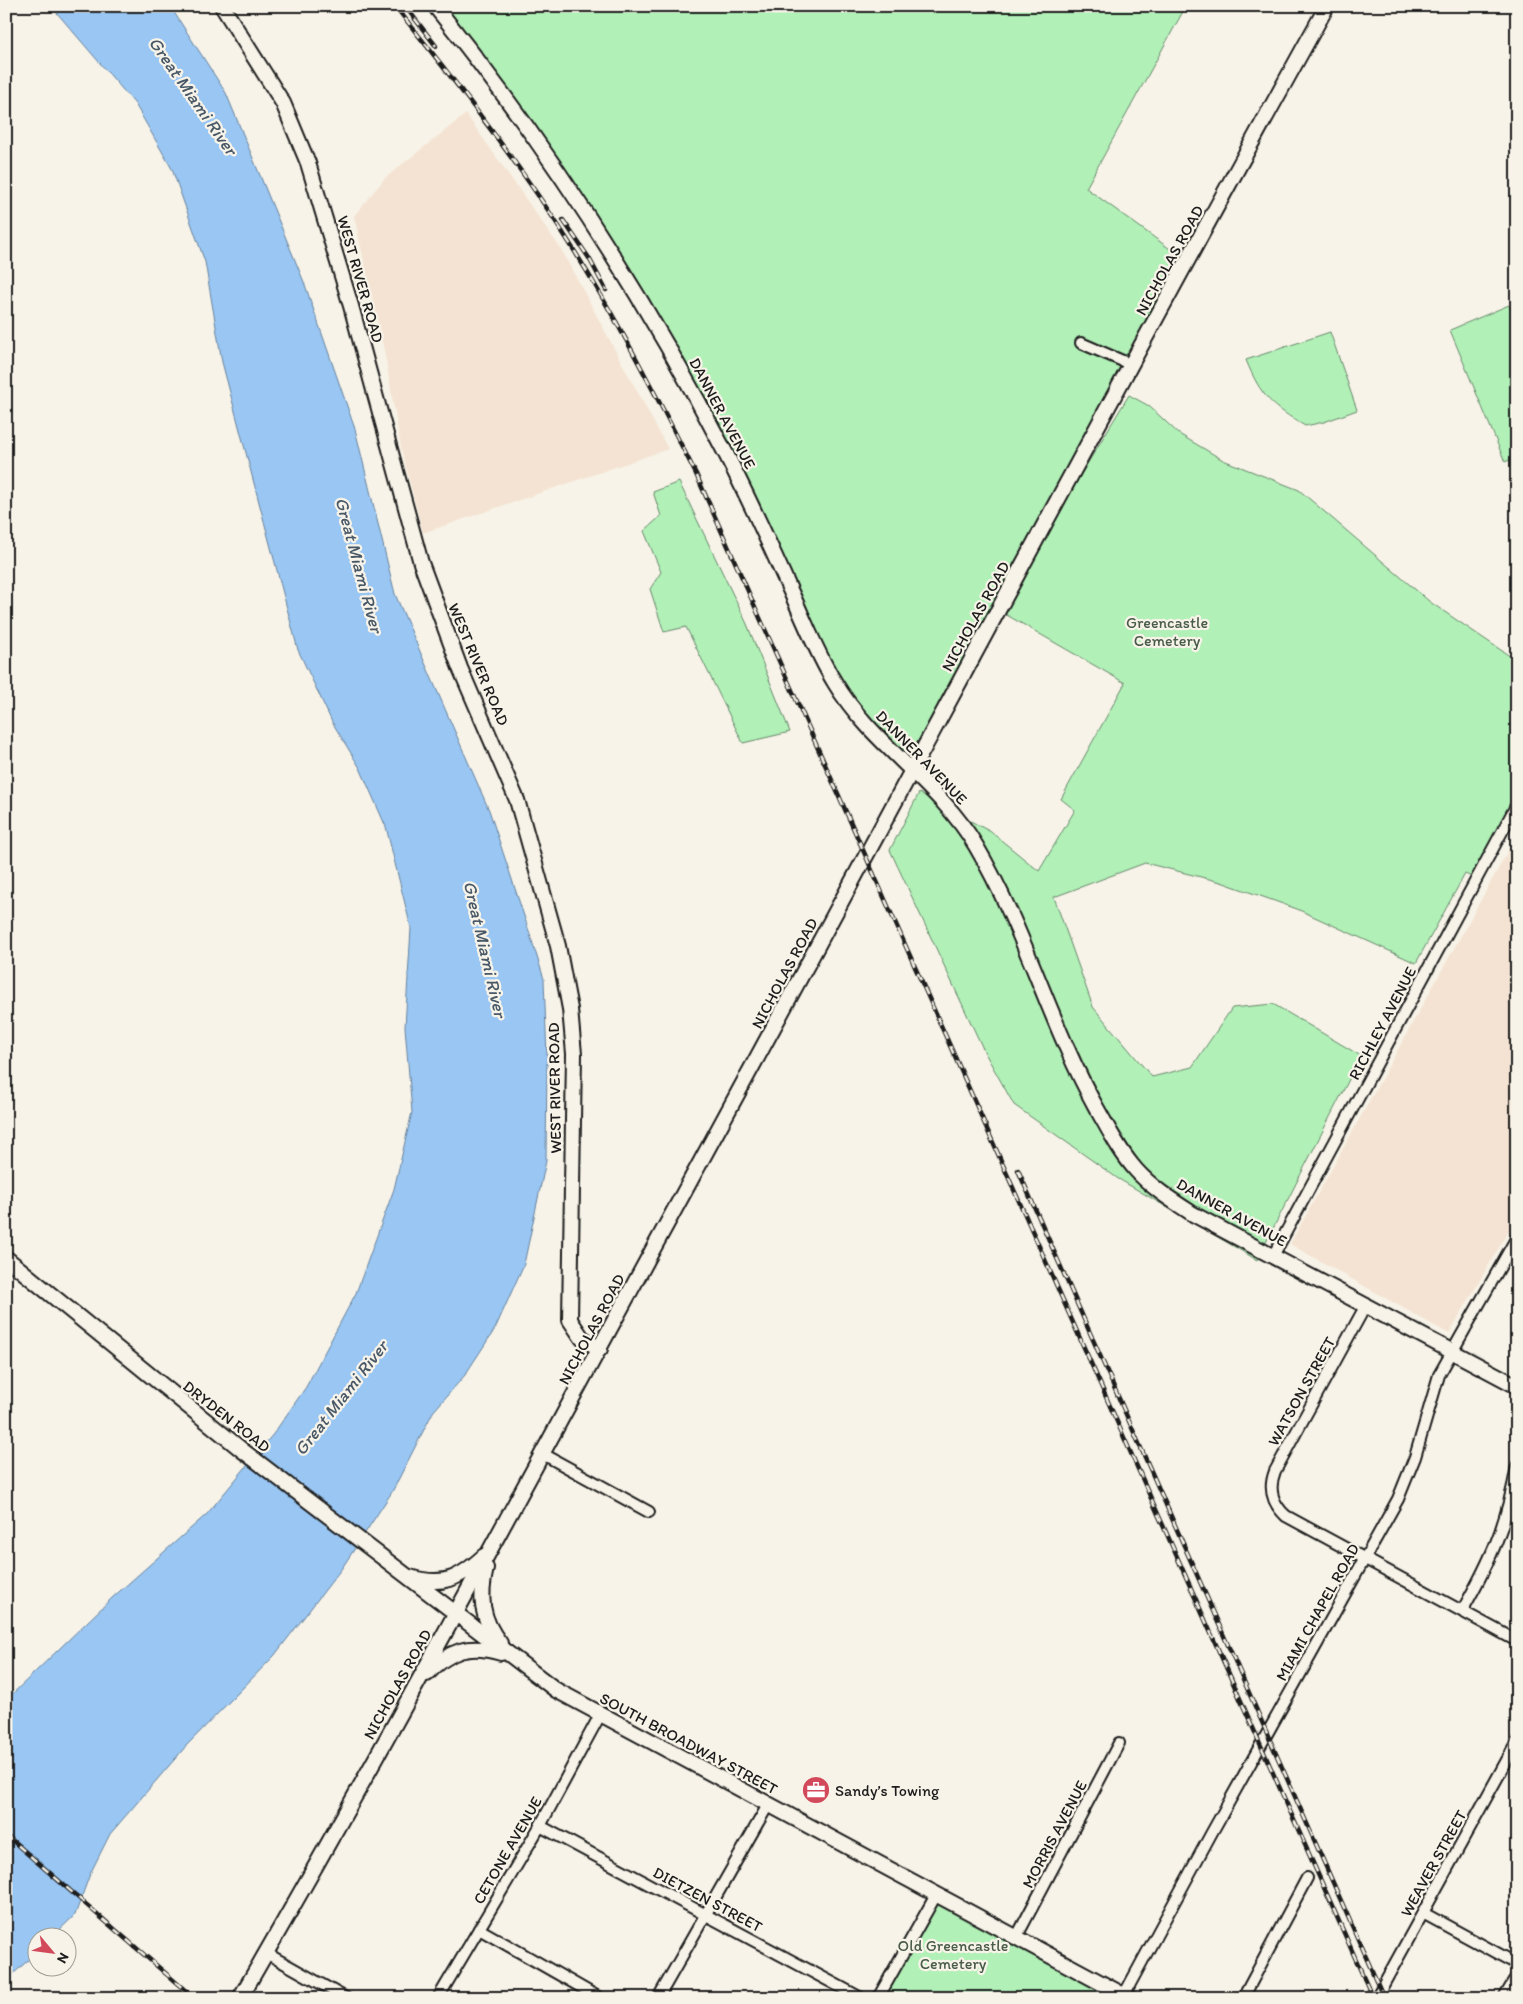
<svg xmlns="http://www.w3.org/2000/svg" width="1523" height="2004" viewBox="0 0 1523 2004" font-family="Itim,sans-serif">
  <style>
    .built { fill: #f4e3d2 }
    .green { fill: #b1f0b7; stroke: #66866a }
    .water { fill: #99c6f3; stroke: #67829d }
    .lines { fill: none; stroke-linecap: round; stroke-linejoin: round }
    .street-casing { stroke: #1c1c1c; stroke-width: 14 }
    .secondary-casing { stroke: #1c1c1c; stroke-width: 18 }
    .street { stroke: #f7f3e8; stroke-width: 10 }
    .secondary { stroke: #f7f3e8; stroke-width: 14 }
    .rail-casing { stroke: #1c1c1c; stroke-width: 4.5 }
    .rail { stroke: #f7f3e8; stroke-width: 2.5; stroke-dasharray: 8; stroke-linecap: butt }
    .labels { text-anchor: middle; stroke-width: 4.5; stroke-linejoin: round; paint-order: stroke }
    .street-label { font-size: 16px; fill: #1c1c1c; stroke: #f7f3e8 }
    .park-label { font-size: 16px; fill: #495c4a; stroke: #f7f3e8 }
    .poi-label { font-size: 16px; fill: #1c1c1c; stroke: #f7f3e8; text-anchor: start }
    .water-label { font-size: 18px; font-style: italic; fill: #485867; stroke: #f7f3e8 }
  </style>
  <rect width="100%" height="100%" fill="#f7f3e8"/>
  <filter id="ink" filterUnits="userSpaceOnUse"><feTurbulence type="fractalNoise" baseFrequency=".02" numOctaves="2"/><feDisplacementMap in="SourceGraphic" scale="10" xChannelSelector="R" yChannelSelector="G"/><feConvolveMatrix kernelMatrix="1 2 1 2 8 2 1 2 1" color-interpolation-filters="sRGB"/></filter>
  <g filter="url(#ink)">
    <!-- built -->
    <g class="built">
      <path d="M466,114L561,249L668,449L423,533L401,448L385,355L354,216L385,178Z"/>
      <path d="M1517,835V1216L1449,1334L1290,1244Z"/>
    </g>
    <!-- green -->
    <g class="green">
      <path d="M435,6H1186L1086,188L1188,262L1066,499L1129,395L1149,406L1179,434L1223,460L1299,490L1430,602L1517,661V804L1477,879L1465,874L1416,963L1297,909L1221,882L1145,863L1054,897L1093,1007L1152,1077L1192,1067L1232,1008L1273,1004L1361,1056L1257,1260L1117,1178L1014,1105L985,1053L890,850L919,793L991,832L1039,871L1075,810L1061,799L1125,683L998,610L912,769L854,711L751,504L613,255Z"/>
      <path d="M1509,305L1517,324V457L1505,462L1450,330Z"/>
      <path d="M1330,332L1357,410L1324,422L1305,426C1272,406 1261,397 1246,360Z"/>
      <path d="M679,482L747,624L790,732L743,743L686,627L664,632L650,589L661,572L644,531L661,516L653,492Z"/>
      <path d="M936,1895L1129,1998H878Z"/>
    </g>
    <!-- water -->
    <path class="water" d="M51,6H170L226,93L304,282L355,429L395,594L489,810L527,925L544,979L547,1058L546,1161L524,1264L495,1329L465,1375L433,1412L392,1492L342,1568L274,1656L187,1745L110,1834L90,1874L75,1915L53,1936H38L37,1952L11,1976L6,1977V1700L112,1598L207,1514L274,1433L306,1387L356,1293L394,1189L412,1112L405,1027L411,928L386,827L360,768L332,722L298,650L222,362L205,262L172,169L135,104Z"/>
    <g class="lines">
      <defs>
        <g id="street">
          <path d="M1081,343L1132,365"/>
          <path d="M1273,1256L1517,804"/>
          <path d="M1366,1305L1275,1471C1268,1489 1272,1503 1286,1516L1517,1641"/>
          <path d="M543,1454L649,1512"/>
          <path d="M1462,1611C1492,1558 1506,1526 1517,1466"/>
          <path d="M540,1826L861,1998"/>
          <path d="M1423,1913L1517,1964"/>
          <path d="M479,1929L600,1998"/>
          <path d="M1016,1938L1119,1743"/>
          <path d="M266,1953L346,1998"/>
          <path d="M1124,1995L1211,1834L1398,1499L1415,1457L1439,1375L1517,1237"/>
          <path d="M438,1998L540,1826L600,1715"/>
          <path d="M658,1998L768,1805"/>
          <path d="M878,1998L936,1895"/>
          <path d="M1243,1998L1307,1878"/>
          <path d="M1376,1998L1517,1742"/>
          <path d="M1504,1998L1517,1976"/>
        </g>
        <g id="secondary">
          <path d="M222,6L283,103L308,163L351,306L421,563L460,668L517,800L558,946L570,1009L574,1054L570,1320L582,1338L600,1349"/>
          <path d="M435,6C547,145 644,295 726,454C749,499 770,545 791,592C805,622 817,654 835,683C872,745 939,783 976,846C1025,929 1050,1025 1097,1109C1109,1130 1120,1152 1136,1170C1152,1188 1173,1201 1193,1214L1517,1386"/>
          <path d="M6,1258L242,1450L556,1690L1129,1998"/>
          <path d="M486,1568C479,1597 481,1619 500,1643"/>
          <path d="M410,1577C443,1587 459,1579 484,1556"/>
          <path d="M427,1674C450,1650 469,1643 501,1653"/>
          <path d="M240,1998C387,1745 524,1486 664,1229C886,822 1102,412 1327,6"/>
        </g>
      </defs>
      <!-- street casing -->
      <use href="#street" class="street-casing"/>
      <!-- secondary casing -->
      <use href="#secondary" class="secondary-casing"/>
      <!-- street -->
      <use href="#street" class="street"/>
      <!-- secondary -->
      <use href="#secondary" class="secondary"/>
      <defs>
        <g id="rail">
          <path d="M395,6C452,77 508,149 558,225C610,305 653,389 696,474L1373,1998"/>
          <path d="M405,6L436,46"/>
          <path d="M563,220L589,258L606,290"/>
          <path d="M1018,1170L1384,1998"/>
          <path d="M6,1835L194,1998"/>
        </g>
      </defs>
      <!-- rail casing -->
      <use href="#rail" class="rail-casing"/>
      <!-- rail -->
      <use href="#rail" class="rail"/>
    </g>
  </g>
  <!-- icons -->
  <defs>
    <symbol id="office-disc" viewBox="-11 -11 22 22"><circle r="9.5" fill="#d1495b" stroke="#f7f3e8"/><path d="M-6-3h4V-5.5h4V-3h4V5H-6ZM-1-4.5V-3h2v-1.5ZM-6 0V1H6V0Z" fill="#fff"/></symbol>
  </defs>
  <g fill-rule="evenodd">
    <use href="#office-disc" x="800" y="1774" width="32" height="32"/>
  </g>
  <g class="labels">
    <!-- street labels -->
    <g class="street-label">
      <text transform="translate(1169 260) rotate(-61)" y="6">NICHOLAS ROAD</text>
      <text transform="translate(361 279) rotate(74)" y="6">WEST RIVER ROAD</text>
      <text transform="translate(723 413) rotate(62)" y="6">DANNER AVENUE</text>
      <text transform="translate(975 616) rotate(-61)" y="6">NICHOLAS ROAD</text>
      <text transform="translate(479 664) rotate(67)" y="6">WEST RIVER ROAD</text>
      <text transform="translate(922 757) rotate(46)" y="6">DANNER AVENUE</text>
      <text transform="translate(784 973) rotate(-62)" y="6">NICHOLAS ROAD</text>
      <text transform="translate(1382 1023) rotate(-62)" y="6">RICHLEY AVENUE</text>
      <text transform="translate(554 1088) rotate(-91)" y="6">WEST RIVER ROAD</text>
      <text transform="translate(1232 1212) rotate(29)" y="6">DANNER AVENUE</text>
      <text transform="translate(591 1329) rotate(-62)" y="6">NICHOLAS ROAD</text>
      <text transform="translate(1301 1391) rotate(-61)" y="6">WATSON STREET</text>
      <text transform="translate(227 1416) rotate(38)" y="6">DRYDEN ROAD</text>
      <text transform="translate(1317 1612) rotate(-61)" y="6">MIAMI CHAPEL ROAD</text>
      <text transform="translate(397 1684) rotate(-61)" y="6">NICHOLAS ROAD</text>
      <text transform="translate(689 1743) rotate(28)" y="6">SOUTH BROADWAY STREET</text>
      <text transform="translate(1054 1834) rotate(-62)" y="6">MORRIS AVENUE</text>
      <text transform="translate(507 1850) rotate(-60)" y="6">CETONE AVENUE</text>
      <text transform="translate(1433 1863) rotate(-61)" y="6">WEAVER STREET</text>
      <text transform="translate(708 1899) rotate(28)" y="6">DIETZEN STREET</text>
    </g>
    <!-- park labels -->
    <g class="park-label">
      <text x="1167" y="628">Greencastle<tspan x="1167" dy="18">Cemetery</tspan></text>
      <text x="953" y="1951">Old Greencastle<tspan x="953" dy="18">Cemetery</tspan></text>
    </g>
    <!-- poi labels -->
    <g class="poi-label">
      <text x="835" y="1796">Sandy’s Towing</text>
    </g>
    <!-- water labels -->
    <g class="water-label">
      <text transform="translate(193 96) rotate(55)" y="6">Great Miami River</text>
      <text transform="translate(359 565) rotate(75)" y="6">Great Miami River</text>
      <text transform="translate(485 949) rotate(77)" y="6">Great Miami River</text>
      <text transform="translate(341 1398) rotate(-52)" y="6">Great Miami River</text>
    </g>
  </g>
  <!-- margin -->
  <rect width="1523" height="2004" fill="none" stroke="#f7f3e8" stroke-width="25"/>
  <rect x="12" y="12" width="1498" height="1979" fill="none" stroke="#1c1c1c" stroke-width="2" filter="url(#ink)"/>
  <!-- north arrow -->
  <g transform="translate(52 1952) rotate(119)"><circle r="24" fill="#f7f3e8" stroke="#9f9d96"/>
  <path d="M0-4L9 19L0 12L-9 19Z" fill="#d1495b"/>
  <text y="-8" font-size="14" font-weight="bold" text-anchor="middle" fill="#1c1c1c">N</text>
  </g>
</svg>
